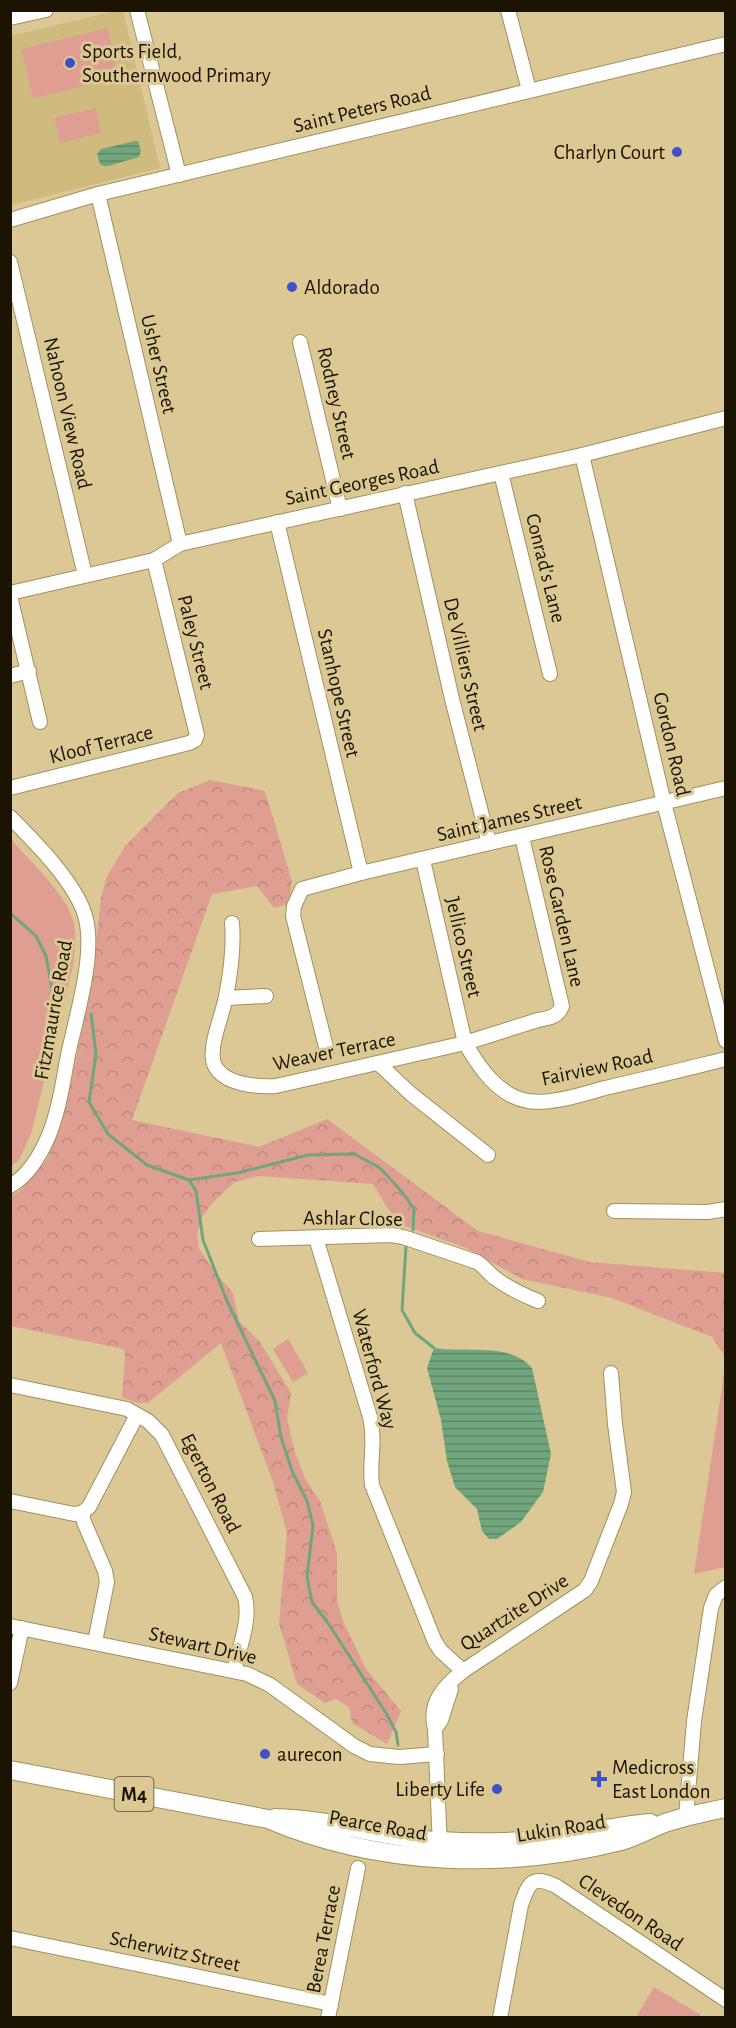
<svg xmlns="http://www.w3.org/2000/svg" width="736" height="2028" viewBox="0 0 736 2028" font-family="'Alegreya Sans',sans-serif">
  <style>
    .built { fill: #d0bb7f }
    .green { fill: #df9e92 }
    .forest { fill: url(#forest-crowns) }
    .water { fill: url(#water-rules) }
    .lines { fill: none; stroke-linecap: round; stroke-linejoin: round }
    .stream { stroke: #71a67d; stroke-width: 3 }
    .minor-casing { stroke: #a2905e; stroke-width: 16 }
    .major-casing { stroke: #a2905e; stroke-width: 20 }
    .minor { stroke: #fff; stroke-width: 14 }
    .major { stroke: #fff; stroke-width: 18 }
    .poi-dot { fill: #3e52c5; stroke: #dbc894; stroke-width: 2 }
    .labels { text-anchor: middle; stroke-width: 6; stroke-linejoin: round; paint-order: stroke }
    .shield { fill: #dbc894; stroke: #554a2e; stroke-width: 1.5 }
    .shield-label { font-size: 20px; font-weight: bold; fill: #1b1402 }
    .poi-label { font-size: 21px; fill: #1b1402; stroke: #dbc894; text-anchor: start }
    .street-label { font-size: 21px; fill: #1b1402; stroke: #dbc894 }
  </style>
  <defs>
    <pattern id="forest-crowns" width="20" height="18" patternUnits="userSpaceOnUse" patternTransform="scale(1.5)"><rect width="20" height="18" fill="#df9e92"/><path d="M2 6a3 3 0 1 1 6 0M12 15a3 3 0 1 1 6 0" fill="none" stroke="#bf877c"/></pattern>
    <pattern id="water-rules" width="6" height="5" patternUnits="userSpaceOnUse" patternTransform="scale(1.5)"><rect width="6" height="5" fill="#71a67d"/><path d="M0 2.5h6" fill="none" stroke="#5c8664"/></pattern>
  </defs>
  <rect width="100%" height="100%" fill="#dbc894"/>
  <!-- built -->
  <path class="built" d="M115,11H123L160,168L11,205L10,36Z"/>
  <!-- green -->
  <g class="green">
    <path d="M108,28L118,78L33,98L21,49Z"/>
    <path d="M96,108L101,133L60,143L54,118Z"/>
    <path d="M11,839C30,862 68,895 74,924C77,938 74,953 73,966L31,1134L19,1160L11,1166Z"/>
    <path d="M288,1339L308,1373L293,1382L273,1349Z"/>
    <path d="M725,1367V1567L694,1574Z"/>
    <path d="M654,1987L701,2015L699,2017H636Z"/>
  </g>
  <!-- forest -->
  <path class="forest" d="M210,780L265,791L292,881L289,904L274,908L257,886L212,894L132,1120L259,1147L327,1119L478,1231L590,1262L725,1273V1357L712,1337L612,1298L522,1279L466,1248L397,1223L373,1184L258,1176L235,1182L212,1203L202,1217L197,1234L199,1249L216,1273L233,1293L239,1321L260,1342L291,1393L287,1419L295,1453L306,1480L320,1501L337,1553V1601L343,1621L366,1669L401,1711L387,1744L352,1723L349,1707L336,1699L325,1703L297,1684L279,1623L287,1533L273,1482L221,1343L148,1403H137L122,1397L125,1357L124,1349L11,1326V1196L21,1190L48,1158L66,1105L90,993L101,898L107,876L125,846L178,793Z"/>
  <!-- water -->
  <g class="water">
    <path d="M135,141H138L141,151L139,157L108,166H103L100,164L97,154L101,149Z"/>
    <path d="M434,1348C465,1353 510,1342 532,1368L551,1454L543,1492L521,1522L497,1539H489L482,1531L477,1509L455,1487L447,1461L441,1420L427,1368Z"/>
  </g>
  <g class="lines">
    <!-- stream -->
    <g class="stream">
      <path d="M10,913L36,936L46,956L54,1000"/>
      <path d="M91,1014L96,1054L89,1102L108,1134L147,1165L189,1180L237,1173L308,1155L354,1154L380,1168L403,1193L414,1209L413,1230"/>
      <path d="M189,1180L196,1191L203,1240L227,1301L275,1401L281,1437L292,1471L307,1501L313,1525L307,1577L312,1602L328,1623L386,1713L396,1732L398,1745"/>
      <path d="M406,1246L402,1310L415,1333L434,1348"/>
    </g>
    <defs>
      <g id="minor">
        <path d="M137,10L179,175"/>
        <path d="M508,10L529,90"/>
        <path d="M10,18L46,10"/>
        <path d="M98,194L180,544"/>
        <path d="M10,220L98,194L726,44"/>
        <path d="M10,262L85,575"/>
        <path d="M300,342L340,509"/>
        <path d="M582,455L664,803L726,1041"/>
        <path d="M501,473L550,674"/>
        <path d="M405,493L452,699L489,843"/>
        <path d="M277,522L361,873"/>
        <path d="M10,593L154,560L180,544L582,455L726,418"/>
        <path d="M10,596L40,722"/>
        <path d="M10,676L29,671"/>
        <path d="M10,788L189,743L195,740L197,735L154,560"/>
        <path d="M10,817C35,842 78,885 86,919C95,957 76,1017 68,1055C63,1082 59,1110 49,1135C41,1154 28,1176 10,1186"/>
        <path d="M423,860L465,1043C479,1067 498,1096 528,1101C550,1105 583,1094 605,1088C645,1079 685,1069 726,1059"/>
        <path d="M232,923C234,948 231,971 226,996C223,1015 208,1046 214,1064C223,1085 257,1087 276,1086L465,1043L538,1020C549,1018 558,1017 562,1006L522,837"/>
        <path d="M226,998L266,996"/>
        <path d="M327,1051L293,916L294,906L302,889L361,873L726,788"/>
        <path d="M378,1063L411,1094L488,1155"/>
        <path d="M614,1211L708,1212L726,1209"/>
        <path d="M316,1238L370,1417C376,1442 369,1462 372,1485L435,1642L441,1651L463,1671"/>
        <path d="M259,1239L391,1235L403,1237L477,1262C484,1266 488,1273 495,1278C508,1288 523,1295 538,1301"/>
        <path d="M10,1385L127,1409L148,1421L162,1435L245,1597C251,1620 239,1648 234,1671"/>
        <path d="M10,1501L74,1514L82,1513L84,1522L105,1571L107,1582L95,1642"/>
        <path d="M82,1513L89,1507L137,1415"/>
        <path d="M10,1626L247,1674L270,1685L354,1746L370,1754L399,1757L437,1754"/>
        <path d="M10,1683L22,1628"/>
        <path d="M435,1729L441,1720L451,1689"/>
        <path d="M686,1817L694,1721L711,1608L716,1595L726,1587"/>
        <path d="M440,1848L435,1729C428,1703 444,1686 463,1671L585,1590L591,1581L621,1504L624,1492L615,1424L611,1373"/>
        <path d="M10,1938L331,2004"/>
        <path d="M328,2018L358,1868"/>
        <path d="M500,2018L521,1905C529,1882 532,1875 556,1886L726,2000"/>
      </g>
      <g id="major">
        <path d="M10,1770L268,1819C378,1866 506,1870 621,1841C637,1837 652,1827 668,1822C687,1816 706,1812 726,1808"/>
        <path d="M275,1818C331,1819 384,1838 439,1841C474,1843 510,1843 545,1839C580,1835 614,1826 650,1823"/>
      </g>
    </defs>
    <!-- minor casing -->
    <use href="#minor" class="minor-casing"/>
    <!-- major casing -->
    <use href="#major" class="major-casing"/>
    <!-- minor -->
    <use href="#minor" class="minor"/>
    <!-- major -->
    <use href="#major" class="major"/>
  </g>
  <!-- markers -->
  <g class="poi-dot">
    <circle cx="70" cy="63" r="6"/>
    <circle cx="677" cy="152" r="6"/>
    <circle cx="292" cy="287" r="6"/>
    <circle cx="265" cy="1754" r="6"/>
    <path d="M596 1770h6v6h6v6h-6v6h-6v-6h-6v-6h6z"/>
    <circle cx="497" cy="1789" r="6"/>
  </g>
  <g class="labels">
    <!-- shield labels -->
    <rect class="shield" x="114.5" y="1777" width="39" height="34" rx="4.5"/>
    <g class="shield-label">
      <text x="134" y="1801">M4</text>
    </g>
    <!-- poi labels -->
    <g class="poi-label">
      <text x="82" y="58">Sports Field,<tspan x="82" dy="24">Southernwood Primary</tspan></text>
      <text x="665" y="159" text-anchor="end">Charlyn Court</text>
      <text x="304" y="294">Aldorado</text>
      <text x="277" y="1761">aurecon</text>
      <text x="612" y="1774">Medicross<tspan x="612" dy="24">East London</tspan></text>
      <text x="485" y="1796" text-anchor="end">Liberty Life</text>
    </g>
    <!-- street labels -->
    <g class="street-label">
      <text transform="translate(362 109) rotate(-14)" y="7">Saint Peters Road</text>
      <text transform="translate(159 364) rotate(77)" y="7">Usher Street</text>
      <text transform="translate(337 403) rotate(77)" y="7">Rodney Street</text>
      <text transform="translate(68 413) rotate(77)" y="7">Nahoon View Road</text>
      <text transform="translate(362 482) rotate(-12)" y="7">Saint Georges Road</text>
      <text transform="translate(546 568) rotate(76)" y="7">Conrad's Lane</text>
      <text transform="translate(196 642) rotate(76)" y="7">Paley Street</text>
      <text transform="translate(466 664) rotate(77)" y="7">De Villiers Street</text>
      <text transform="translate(339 693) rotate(77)" y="7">Stanhope Street</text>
      <text transform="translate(101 744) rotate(-14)" y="7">Kloof Terrace</text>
      <text transform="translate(672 744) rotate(77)" y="7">Gordon Road</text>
      <text transform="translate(509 818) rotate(-13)" y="7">Saint James Street</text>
      <text transform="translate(562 916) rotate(77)" y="7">Rose Garden Lane</text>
      <text transform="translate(464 947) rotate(77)" y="7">Jellico Street</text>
      <text transform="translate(53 1010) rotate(-80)" y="7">Fitzmaurice Road</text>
      <text transform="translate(334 1051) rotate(-12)" y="7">Weaver Terrace</text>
      <text transform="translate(597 1067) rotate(-12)" y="7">Fairview Road</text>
      <text transform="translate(353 1218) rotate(1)" y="7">Ashlar Close</text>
      <text transform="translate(375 1369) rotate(75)" y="7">Waterford Way</text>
      <text transform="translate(211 1483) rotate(63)" y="7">Egerton Road</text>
      <text transform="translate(514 1612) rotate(-33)" y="7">Quartzite Drive</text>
      <text transform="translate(203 1645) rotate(13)" y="7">Stewart Drive</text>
      <text transform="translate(378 1825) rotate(10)" y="7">Pearce Road</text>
      <text transform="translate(561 1828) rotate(-9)" y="7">Lukin Road</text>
      <text transform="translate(631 1912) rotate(34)" y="7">Clevedon Road</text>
      <text transform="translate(323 1939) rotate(-79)" y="7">Berea Terrace</text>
      <text transform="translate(175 1951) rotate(12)" y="7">Scherwitz Street</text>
    </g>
  </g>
  <!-- border -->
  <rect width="736" height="2028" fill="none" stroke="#1b1402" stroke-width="24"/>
</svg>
